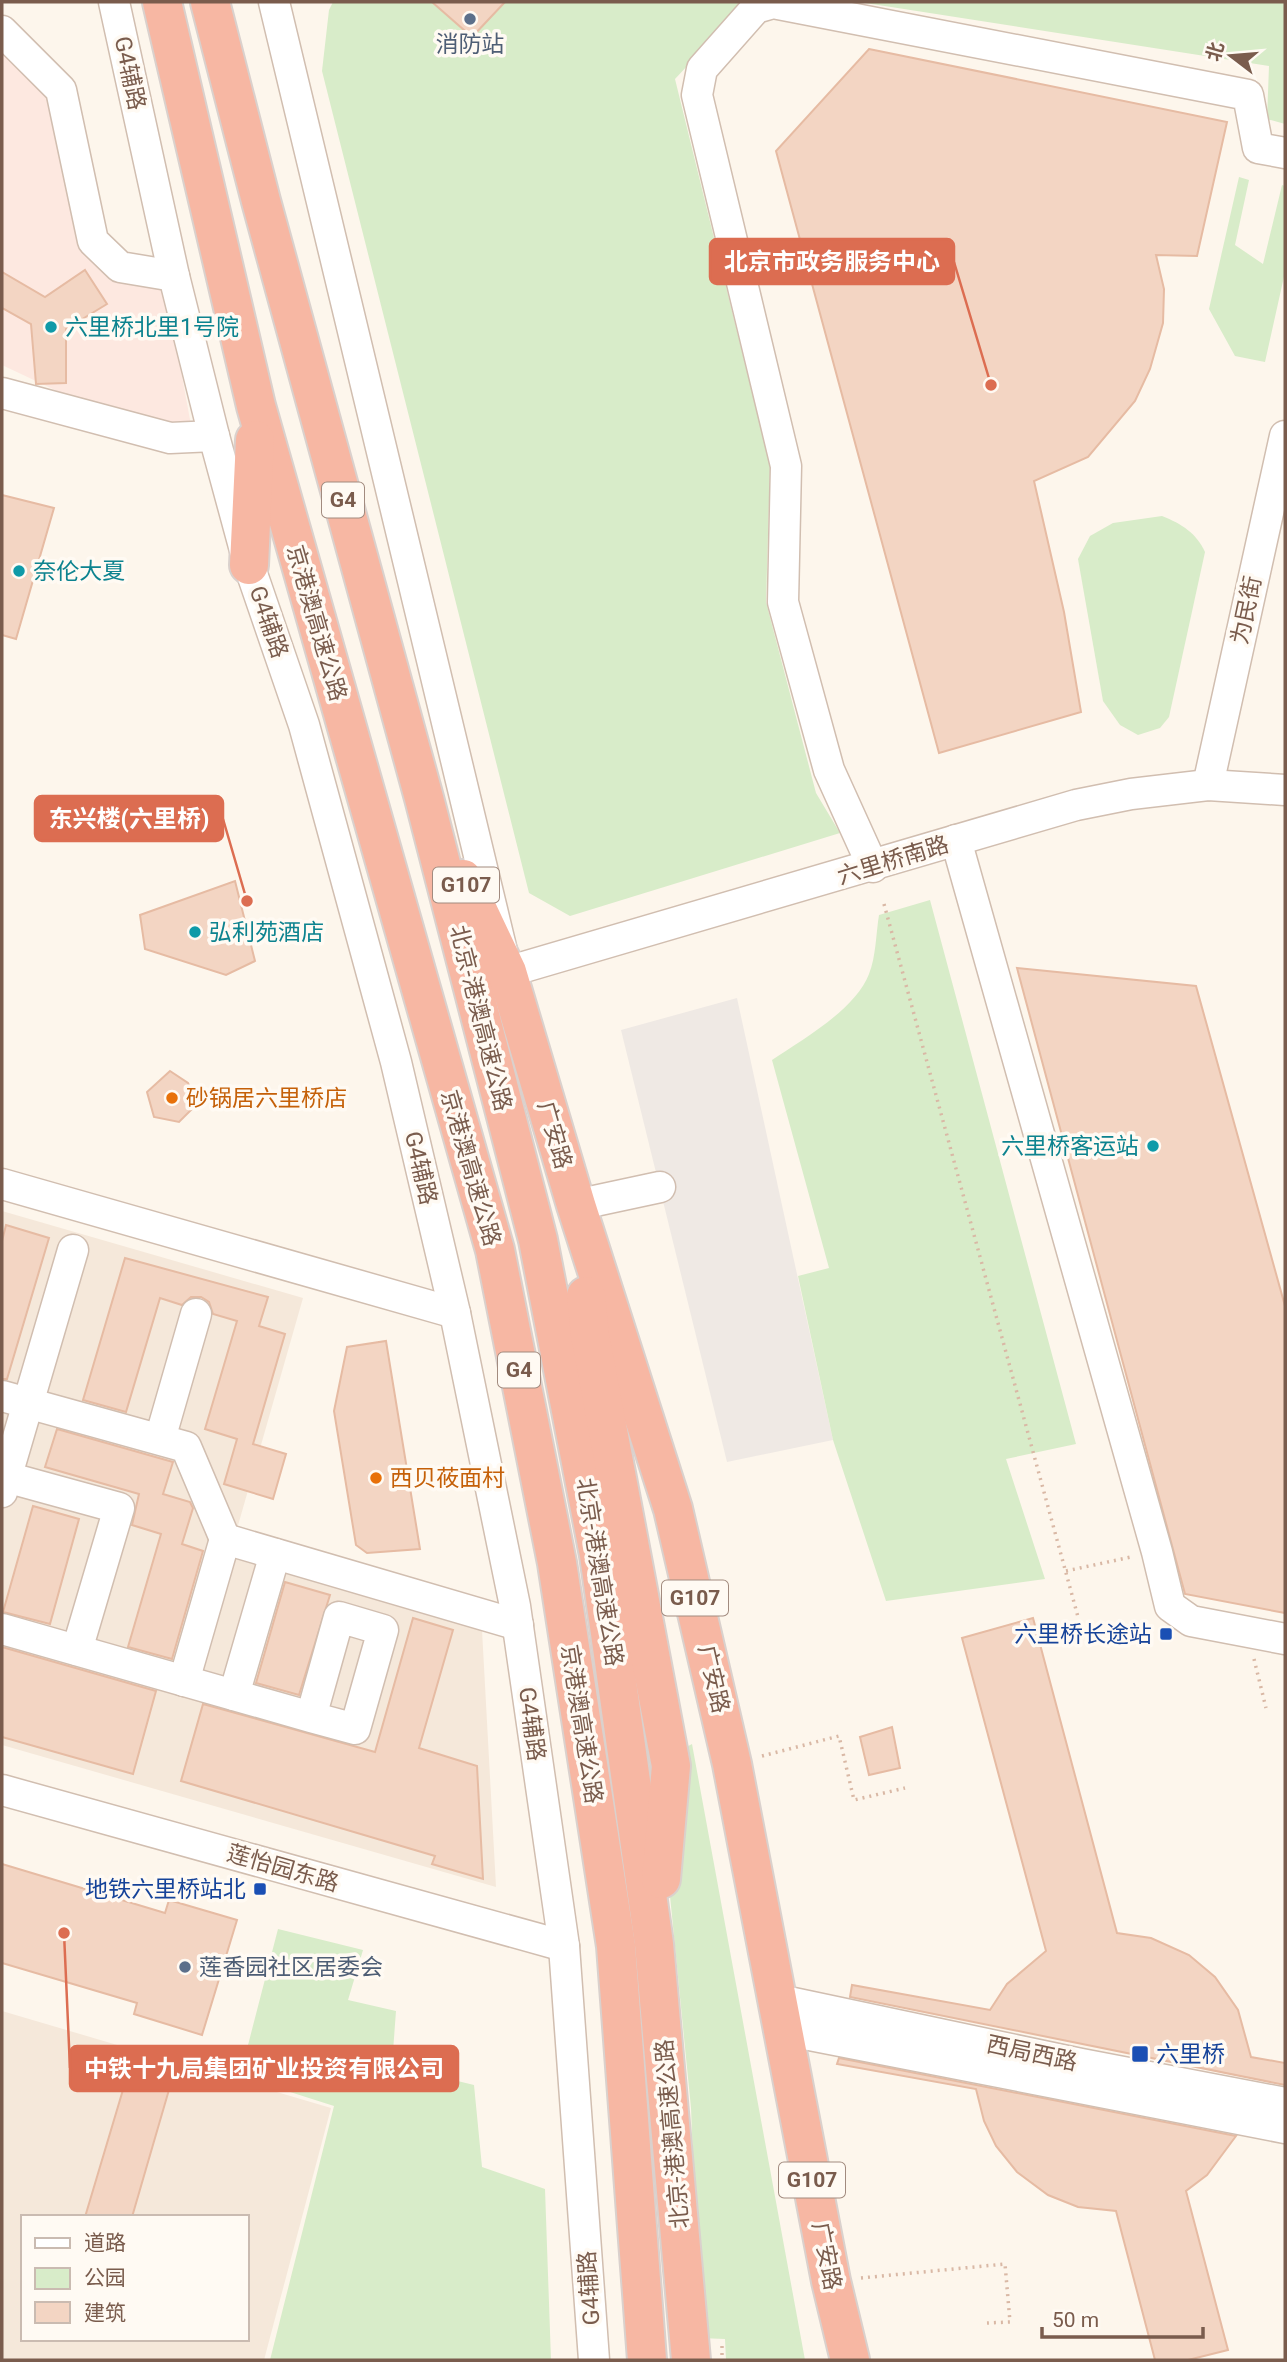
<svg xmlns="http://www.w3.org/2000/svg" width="1287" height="2362" viewBox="0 0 1287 2362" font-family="Roboto,'Noto Sans SC',sans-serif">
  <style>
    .residential { fill: #f5e8da; fill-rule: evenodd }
    .commercial { fill: #fde8e0 }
    .industrial { fill: #efe9e4 }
    .green { fill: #d8ecc9 }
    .building { fill: #f3d5c3; stroke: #e6bba3; stroke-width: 2 }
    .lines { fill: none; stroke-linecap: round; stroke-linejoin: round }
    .minor-casing { stroke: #d1beb0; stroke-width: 33 }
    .highway-casing { stroke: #dad1cd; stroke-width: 42 }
    .path { stroke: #d9b8a5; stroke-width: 3.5; stroke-dasharray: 2 5; stroke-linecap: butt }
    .minor { stroke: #fff; stroke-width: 30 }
    .highway { stroke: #f7b7a3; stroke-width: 38 }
    .service-dot { fill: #5c6f8a; stroke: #fffaf3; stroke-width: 2.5 }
    .culture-dot { fill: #0f9aa8; stroke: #fffaf3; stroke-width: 2.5 }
    .food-dot { fill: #e8710a; stroke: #fffaf3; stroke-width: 2.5 }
    .transit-dot { fill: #1a4fb4; stroke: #fffaf3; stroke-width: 2.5 }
    .labels { text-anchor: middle; stroke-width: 7; stroke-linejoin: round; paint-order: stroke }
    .shield { fill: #fffaf3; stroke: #a28b7f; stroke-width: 2 }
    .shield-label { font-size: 21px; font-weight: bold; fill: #7a5c4d }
    .service-label { font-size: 23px; fill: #4e5e75; stroke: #fffaf3 }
    .street-label { font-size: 23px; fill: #7a5c4d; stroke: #fffaf3 }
    .culture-label { font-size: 23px; fill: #0d838f; stroke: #fffaf3; text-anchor: start }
    .food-label { font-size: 23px; fill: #c56008; stroke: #fffaf3; text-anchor: start }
    .transit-label { font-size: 23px; fill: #164399; stroke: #fffaf3; text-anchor: end }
    .leader { fill: none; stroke: #dc6d51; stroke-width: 2.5 }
    .callout-dot { fill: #dc6d51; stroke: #fffaf3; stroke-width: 2.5 }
    .callout { fill: #dc6d51; stroke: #dc6d51; stroke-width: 2.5 }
    .callout-label { font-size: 24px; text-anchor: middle; font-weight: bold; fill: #fff }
  </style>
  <rect width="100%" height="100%" fill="#fdf6ec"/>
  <!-- residential -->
  <g class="residential">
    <path d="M2,1211L303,1298L229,1557L482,1630L496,1887L2,1745Z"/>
    <path d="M2,2011L331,2108L264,2360H2ZM23,2217H247V2339H23Z"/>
  </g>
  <!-- commercial -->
  <path class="commercial" d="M2,51L48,94L88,228L166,290L191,425L127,424L2,365Z"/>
  <!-- industrial -->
  <path class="industrial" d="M737,998L833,1440L727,1462L621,1030Z"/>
  <!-- green -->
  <g class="green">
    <path d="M333,2H747L675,79L770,466L766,602L816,793L840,833L570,916L529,893L322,71L329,10Z"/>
    <path d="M859,2H1285V124L1267,119L1269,66Z"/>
    <path d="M1239,177L1249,180L1235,245L1263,264L1282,185L1285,186V272L1265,362L1235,356L1209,309Z"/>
    <path d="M1162,516C1182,524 1196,533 1205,552L1169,717L1160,728L1138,735L1120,725L1103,701L1078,559L1090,536L1113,523Z"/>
    <path d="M930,900L1076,1444L1006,1459L1045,1579L886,1601L833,1440L798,1276L829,1268L772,1060C802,1040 856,1009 869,974C876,957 876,933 879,915Z"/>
    <path d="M692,1744L805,2360H726L725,2339L700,2338L691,2108L670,1896L677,1752Z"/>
    <path d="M278,1929L363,1950L348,2000L396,2011L392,2065L474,2085L482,2167L545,2189L551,2360H270L334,2106L240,2076Z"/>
  </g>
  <!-- building -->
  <g class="building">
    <path d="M432,2H505L472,37Z"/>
    <path d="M869,49L1227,122L1197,256L1156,255L1164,289L1163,323L1150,369L1135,401L1088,457L1034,481L1064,612L1081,712L939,753L776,151Z"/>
    <path d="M85,270L107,304L66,329V383L36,384L31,324L2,308V272L45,297Z"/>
    <path d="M2,495L54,508L16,639L2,635Z"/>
    <path d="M235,881L255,961L226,975L145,949L140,915Z"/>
    <path d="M1017,968L1196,986L1285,1306V1613L1185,1594Z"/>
    <path d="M170,1071L188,1083L197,1104L179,1122L154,1117L147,1092Z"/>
    <path d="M6,1225L49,1238L7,1379H2V1241Z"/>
    <path d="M125,1258L268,1297L259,1326L285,1334L253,1444L286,1454L273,1499L224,1484L237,1439L205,1429L237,1321L213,1314L209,1302L201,1297H191L182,1305L160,1298L126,1412L83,1400Z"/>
    <path d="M386,1341L420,1549L367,1553L356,1545L334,1411L347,1347Z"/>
    <path d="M57,1429L173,1462L163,1494L190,1502L193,1508L182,1544L203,1551L172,1659L128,1647L161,1534L132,1525L139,1494L45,1467Z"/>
    <path d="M33,1506L79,1519L50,1624L3,1612Z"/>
    <path d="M285,1582L330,1595L299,1695L256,1683Z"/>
    <path d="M413,1618L453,1630L419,1748L477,1766L483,1879L432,1864L435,1856L181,1781L203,1704L375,1752Z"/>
    <path d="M1033,1618L1117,1933L1151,1938L1189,1955L1215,1977L1238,2010L1251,2057L1285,2063V2085L850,1997L852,1985L990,2010L1007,1984L1046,1951L962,1638Z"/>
    <path d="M2,1647L156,1691L133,1774L2,1737Z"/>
    <path d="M892,1727L900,1768L869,1775L860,1737Z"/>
    <path d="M2,1864L165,1913L169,1900L237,1920L202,2035L134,2014L137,2003L2,1963Z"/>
    <path d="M839,2058L1236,2136L1207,2175L1186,2191L1228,2350L1188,2360H1155L1116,2211L1078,2207L1048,2195L1017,2172L996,2146L984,2121L976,2089L837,2064Z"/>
    <path d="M131,2063L173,2076L132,2217H85Z"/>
  </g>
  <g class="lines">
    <defs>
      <g id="minor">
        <path d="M114,2L174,276L214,436L249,565L304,725L396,1062L455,1313L515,1606L564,1946L594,2360"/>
        <path d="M274,2L507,972L1076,805L1131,794L1208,785L1285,790"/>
        <path d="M2,31L61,90L93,241L120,267L174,276"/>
        <path d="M2,393L170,438L214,436"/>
        <path d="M1208,785L1285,436"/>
        <path d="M956,840L1157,1552L1170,1606L1191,1621L1285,1639"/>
        <path d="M873,867L829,770L783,602L786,466L697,95L702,69L756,8L773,3L1248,95L1258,148L1285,153"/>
        <path d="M2,1184L455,1313"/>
        <path d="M576,1205L660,1187"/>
        <path d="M2,1396L186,1447L225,1539"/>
        <path d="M160,1439L196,1314"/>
        <path d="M6,1477L119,1508L77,1650"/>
        <path d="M2,1492L73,1250"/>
        <path d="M2,1629L311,1717L355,1729L383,1630L339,1617L311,1717"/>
        <path d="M184,1681L225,1539L518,1625"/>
        <path d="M234,1695L275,1554"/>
        <path d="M2,1790L564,1946"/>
        <path d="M779,2000L1081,2064L1285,2103"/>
        <path d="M784,2030L1285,2128"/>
      </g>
      <g id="highway">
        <path d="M162,2L256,406L495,1250L557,1563L616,1946L647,2360"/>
        <path d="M210,2L261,201L424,798L538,1240L599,1555L654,1944L691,2360"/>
        <path d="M249,565L255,440"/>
        <path d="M463,879L507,972L576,1205L673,1509L732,1764L831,2281L850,2360"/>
        <path d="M586,1296L590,1335L671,1766L661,1879"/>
      </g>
    </defs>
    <!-- minor casing -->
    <use href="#minor" class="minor-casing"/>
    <!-- highway casing -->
    <use href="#highway" class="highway-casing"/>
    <!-- path -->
    <g class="path">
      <path d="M884,904L1078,1617"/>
      <path d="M1066,1571L1131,1557"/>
      <path d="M1254,1659L1266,1708"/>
      <path d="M762,1756L839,1736L854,1800L905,1788"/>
      <path d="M861,2278L1005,2264L1010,2322L987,2323"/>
      <path d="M722,2355V2342"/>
    </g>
    <!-- minor -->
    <use href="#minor" class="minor"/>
    <!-- highway -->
    <use href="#highway" class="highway"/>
  </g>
  <!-- markers -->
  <g class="service-dot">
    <circle cx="470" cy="19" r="7"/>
    <circle cx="185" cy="1967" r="7"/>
  </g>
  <g class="culture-dot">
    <circle cx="51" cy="327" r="7"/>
    <circle cx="19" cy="571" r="7"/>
    <circle cx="195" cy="932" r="7"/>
    <circle cx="1153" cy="1146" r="7"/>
  </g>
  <g class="food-dot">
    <circle cx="172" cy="1098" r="7"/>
    <circle cx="376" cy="1478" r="7"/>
  </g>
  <g class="transit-dot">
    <rect x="1159" y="1627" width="14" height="14" rx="3.5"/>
    <rect x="253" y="1882" width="14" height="14" rx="3.5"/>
    <rect x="1131" y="2045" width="18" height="18" rx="3.5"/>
  </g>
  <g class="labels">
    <!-- shield labels -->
    <g class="shield">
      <rect x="322" y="482.5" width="42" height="35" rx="5"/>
      <rect x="433" y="867.5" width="66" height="35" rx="5"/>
      <rect x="498" y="1352.5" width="42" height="35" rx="5"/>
      <rect x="662" y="1580.5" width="66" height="35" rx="5"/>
      <rect x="779" y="2162.5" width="66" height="35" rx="5"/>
    </g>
    <g class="shield-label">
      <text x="343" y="507">G4</text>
      <text x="466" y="892">G107</text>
      <text x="519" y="1377">G4</text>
      <text x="695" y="1605">G107</text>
      <text x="812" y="2187">G107</text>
    </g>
    <!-- service labels -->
    <g class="service-label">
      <text x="470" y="52">消防站</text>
      <text x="199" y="1975" text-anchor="start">莲香园社区居委会</text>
    </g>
    <!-- street labels -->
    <g class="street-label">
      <text transform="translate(130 73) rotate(78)" y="8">G4辅路</text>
      <text transform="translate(1246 610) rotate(-78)" y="8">为民街</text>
      <text transform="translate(269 622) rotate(71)" y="8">G4辅路</text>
      <text transform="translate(317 623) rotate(74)" y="8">京港澳高速公路</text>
      <text transform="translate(893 860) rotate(-17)" y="8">六里桥南路</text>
      <text transform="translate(481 1018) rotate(76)" y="8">北京-港澳高速公路</text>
      <text transform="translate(555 1135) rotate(74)" y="8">广安路</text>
      <text transform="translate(421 1168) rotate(77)" y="8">G4辅路</text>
      <text transform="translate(471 1168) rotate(74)" y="8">京港澳高速公路</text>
      <text transform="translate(600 1572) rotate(81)" y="8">北京-港澳高速公路</text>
      <text transform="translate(714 1679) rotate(77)" y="8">广安路</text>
      <text transform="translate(532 1724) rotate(82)" y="8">G4辅路</text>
      <text transform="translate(582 1724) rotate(81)" y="8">京港澳高速公路</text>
      <text transform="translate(283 1868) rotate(16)" y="8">莲怡园东路</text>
      <text transform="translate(1032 2053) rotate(12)" y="8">西局西路</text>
      <text transform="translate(672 2134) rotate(-95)" y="8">北京-港澳高速公路</text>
      <text transform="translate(827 2256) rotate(79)" y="8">广安路</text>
      <text transform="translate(589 2288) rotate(-94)" y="8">G4辅路</text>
    </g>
    <!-- culture labels -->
    <g class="culture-label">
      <text x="65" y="335">六里桥北里1号院</text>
      <text x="33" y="579">奈伦大夏</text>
      <text x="209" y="940">弘利苑酒店</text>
      <text x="1139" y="1154" text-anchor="end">六里桥客运站</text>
    </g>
    <!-- food labels -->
    <g class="food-label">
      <text x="186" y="1106">砂锅居六里桥店</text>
      <text x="390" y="1486">西贝莜面村</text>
    </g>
    <!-- transit labels -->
    <g class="transit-label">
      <text x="1152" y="1642">六里桥长途站</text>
      <text x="246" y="1897">地铁六里桥站北</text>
      <text x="1156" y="2062" text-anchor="start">六里桥</text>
    </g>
  </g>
  <!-- callouts -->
  <path class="leader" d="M991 385L954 262M247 901L223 819M64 1933L70 2068"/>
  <g class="callout-dot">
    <circle cx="991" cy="385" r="7"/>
    <circle cx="247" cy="901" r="7"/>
    <circle cx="64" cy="1933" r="7"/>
  </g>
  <g class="callout">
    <rect x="710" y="239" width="244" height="45" rx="7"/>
    <rect x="35" y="796" width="188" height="45" rx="7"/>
    <rect x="70" y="2046" width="388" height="45" rx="7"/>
  </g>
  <g class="callout-label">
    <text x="832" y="270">北京市政务服务中心</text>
    <text x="129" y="827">东兴楼(六里桥)</text>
    <text x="264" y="2077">中铁十九局集团矿业投资有限公司</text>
  </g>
  <!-- border -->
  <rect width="1287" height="2362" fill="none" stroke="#7a5c4d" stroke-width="7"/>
  <!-- legend -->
  <rect x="21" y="2215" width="228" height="126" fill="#fffaf3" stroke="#cabbb1" stroke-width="2"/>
  <rect x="35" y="2238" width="35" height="10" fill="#ffffff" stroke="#cabbb1" stroke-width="2"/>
  <text x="84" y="2250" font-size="21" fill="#7a5c4d">道路</text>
  <rect x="35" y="2268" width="35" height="21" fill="#d8ecc9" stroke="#cabbb1" stroke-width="2"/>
  <text x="84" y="2285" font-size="21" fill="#7a5c4d">公园</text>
  <rect x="35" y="2302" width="35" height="21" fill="#f3d5c3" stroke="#cabbb1" stroke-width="2"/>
  <text x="84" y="2320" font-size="21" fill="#7a5c4d">建筑</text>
  <!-- north arrow -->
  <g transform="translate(1231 56) rotate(286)" stroke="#fffaf3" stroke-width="5" paint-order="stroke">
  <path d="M0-5L12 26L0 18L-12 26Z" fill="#7a5c4d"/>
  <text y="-10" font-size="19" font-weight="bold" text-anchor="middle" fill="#7a5c4d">北</text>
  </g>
  <!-- scale -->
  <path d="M1042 2327v10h161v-10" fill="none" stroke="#7a5c4d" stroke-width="3.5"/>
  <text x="1052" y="2327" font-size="21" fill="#7a5c4d" stroke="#fffaf3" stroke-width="5" paint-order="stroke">50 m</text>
</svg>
